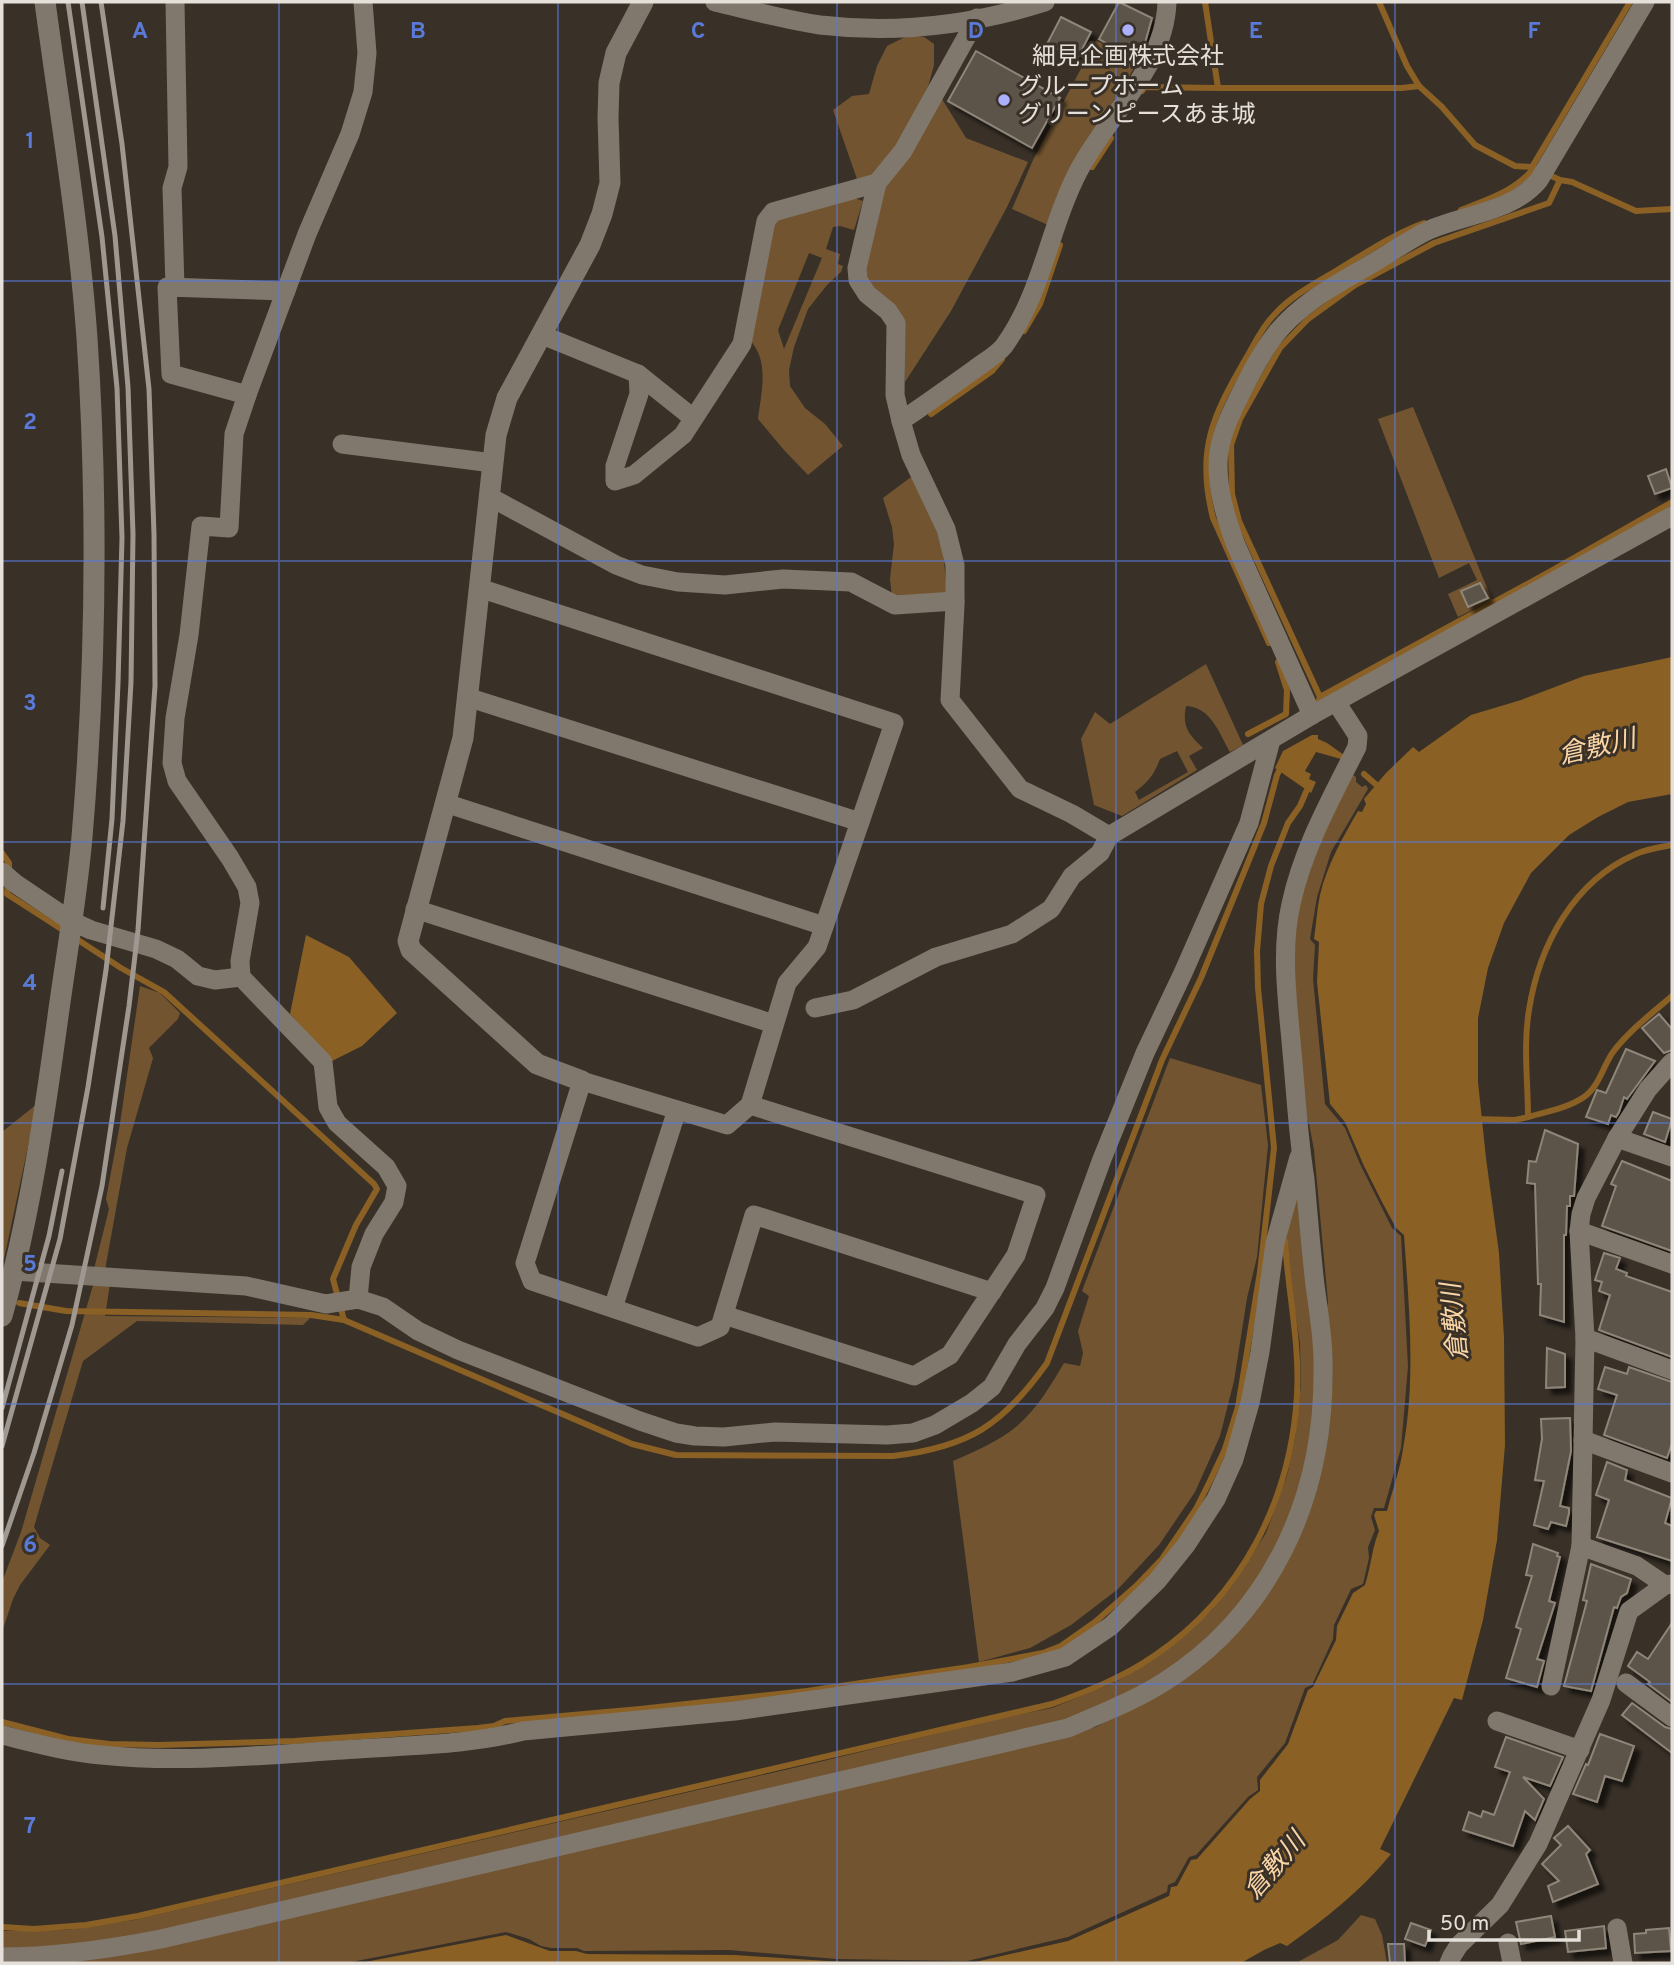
<svg xmlns="http://www.w3.org/2000/svg" width="1674" height="1965" viewBox="0 0 1674 1965" font-family="Overpass,'Noto Sans JP',sans-serif">
  <style>
    .green { fill: #725530; fill-rule: evenodd }
    .water { fill: #8a6024 }
    .lines { fill: none; stroke-linecap: round; stroke-linejoin: round }
    .stream { stroke: #8a6024; stroke-width: 6 }
    .building { fill: #5b5248; stroke: #8f867a; stroke-width: 2; filter: url(#shadow) }
    .street { stroke: #81786d; stroke-width: 19 }
    .secondary { stroke: #81786d; stroke-width: 21 }
    .rail { stroke: #9f9891; stroke-width: 5 }
    .grid { fill: none; stroke: #597ad9; stroke-width: 2; stroke-opacity: 0.55 }
    .poi-dot { fill: #acaffb; stroke: #393128; stroke-width: 2.5 }
    .labels { text-anchor: middle; stroke-width: 6; stroke-linejoin: round; paint-order: stroke }
    .poi-label { font-size: 24px; fill: #e6e0da; stroke: #393128 }
    .water-label { font-size: 26px; font-style: italic; fill: #fad5a6; stroke: #393128 }
    .grid-label { font-size: 23px; text-anchor: middle; font-weight: bold; fill: #597ad9; stroke: #393128; stroke-width: 6; stroke-linejoin: round; paint-order: stroke }
  </style>
  <defs>
    <filter id="shadow"><feDropShadow dx="6" dy="6" stdDeviation="2" flood-color="#0009"/></filter>
  </defs>
  <rect width="100%" height="100%" fill="#393128"/>
  <!-- green -->
  <g class="green">
    <path d="M909,35L924,37L934,44V65L925,98L906,136L873,176L858,182L833,110L852,96L869,94L877,66L887,46Z"/>
    <path d="M1096,40L1132,60L1135,65L1133,70L1069,171L1057,196L1048,225L1012,209L1033,160Z"/>
    <path d="M942,99L966,138L1028,162L1007,207L951,311L905,382L904,327L869,290L863,267L884,186Z"/>
    <path d="M846,195L863,201L854,230L840,226L833,227L826,249L840,254L838,264L843,266L841,272L827,285L808,309L794,347L789,370L790,386L805,408L825,424L843,446L808,475L784,450L758,419C761,393 770,362 750,340L771,221ZM809,253L822,258L784,349L778,330Z"/>
    <path d="M1413,407L1492,600L1458,617L1448,594L1477,580L1469,563L1439,578L1378,419Z"/>
    <path d="M911,477L931,514L943,550L947,594L892,597L890,579L894,544L892,527L883,498Z"/>
    <path d="M1206,664L1243,745L1230,752C1219,733 1211,707 1186,706C1182,726 1188,734 1203,748L1189,756L1197,770L1122,816L1094,805L1081,739L1095,712L1110,724ZM1177,751L1188,772L1139,800L1135,792C1148,782 1154,775 1160,759Z"/>
    <path d="M1350,773L1356,777V782L1362,787L1366,785L1368,789L1331,852L1317,897L1310,939L1315,945L1313,979L1325,1104L1345,1128L1360,1164L1392,1228L1401,1236L1408,1366L1401,1448L1384,1508H1374L1371,1517L1375,1530L1368,1547L1369,1558L1363,1584L1351,1589L1334,1625L1333,1639L1312,1685L1305,1688L1285,1743L1257,1777L1258,1790L1248,1797L1196,1855L1189,1857L1175,1882L1168,1885L1167,1892L1068,1937L967,1961L837,1959L729,1950L584,1951L577,1948H551L541,1946L529,1939L506,1932L346,1963H33L1029,1745L1096,1727L1156,1694L1196,1670L1305,1522L1328,1302L1314,1150L1309,1123L1301,1111L1289,962L1298,892Z"/>
    <path d="M140,986L160,993L180,1013L178,1019L149,1048L153,1058L127,1148L105,1270L94,1269L109,1209L106,1199L120,1124Z"/>
    <path d="M1170,1058L1261,1085L1268,1145L1257,1257L1247,1298L1234,1381L1220,1436L1195,1492L1159,1545L1118,1589L1071,1625L1030,1648L979,1662L953,1461C976,1451 999,1441 1017,1426C1037,1409 1051,1385 1064,1363L1080,1366L1083,1353L1078,1331L1089,1296L1082,1291Z"/>
    <path d="M37,1104L4,1259L2,1260V1132Z"/>
    <path d="M1296,1179L1317,1348L1314,1433L1288,1528L1241,1608L1182,1664L1070,1722L116,1943L2,1953V1931L65,1930L134,1920L815,1763L1005,1717L1052,1708L1116,1682L1153,1659L1186,1634L1212,1610L1236,1580L1266,1533L1287,1476L1295,1439L1301,1385L1300,1343L1294,1305L1286,1238Z"/>
    <path d="M94,1282L110,1284L105,1316L310,1318L303,1325L137,1321L83,1361L34,1527L40,1538L50,1545L20,1585L13,1599L2,1632V1582L21,1532Z"/>
    <path d="M1361,1915L1375,1919L1382,1935L1387,1963H1296L1338,1940Z"/>
  </g>
  <!-- water -->
  <g class="water">
    <path d="M1672,657V794L1628,802L1598,817L1569,835L1531,873L1504,923L1488,968L1478,1018V1082L1486,1158L1499,1253L1504,1338L1505,1445L1497,1540L1483,1620L1462,1700L1454,1698L1380,1849L1391,1854C1361,1891 1325,1919 1287,1946L1280,1943L1264,1950L1241,1963H971L1068,1941L1169,1896L1171,1887L1177,1886L1191,1860L1197,1859L1250,1799L1260,1791V1780L1288,1744L1308,1690L1313,1687L1336,1640L1337,1626L1353,1593L1365,1585C1371,1566 1372,1548 1379,1531L1374,1515L1376,1511H1387C1392,1491 1400,1470 1403,1449C1416,1378 1409,1307 1404,1235L1396,1228L1382,1202L1364,1166L1345,1122L1330,1104L1317,982L1319,942L1314,939C1316,925 1317,909 1320,895C1327,865 1343,837 1358,811L1362,812L1366,804L1364,799L1386,773L1413,747L1419,752L1471,715L1521,700L1584,676Z"/>
    <path d="M1312,735H1318V739L1327,743L1344,755L1341,759L1316,752L1305,771L1311,774L1309,779L1316,782L1311,793L1275,768L1283,751Z"/>
    <path d="M306,935L349,957L397,1013L362,1046L332,1061L290,1014Z"/>
    <path d="M506,1935L550,1951H576L587,1954L735,1955L842,1962L914,1963H360Z"/>
  </g>
  <g class="lines">
    <!-- stream -->
    <g class="stream">
      <path d="M1205,2L1218,88H1402L1419,86"/>
      <path d="M1379,2L1407,66L1419,86L1442,107L1475,145L1515,166L1532,167"/>
      <path d="M1142,91L1145,87L1218,88"/>
      <path d="M1092,167L1111,138"/>
      <path d="M1560,180L1572,182L1636,211L1672,209"/>
      <path d="M1461,210C1488,199 1514,192 1534,168"/>
      <path d="M1024,331L1040,304L1060,245"/>
      <path d="M931,414L992,371L1002,359"/>
      <path d="M1269,643L1213,518C1196,451 1212,417 1245,360C1254,345 1261,328 1274,315C1292,295 1316,283 1339,269C1367,252 1394,234 1424,223"/>
      <path d="M1320,697L1553,570L1672,502"/>
      <path d="M1319,700L1320,697L1239,521L1232,494L1231,445L1240,419L1280,348L1308,319L1355,285L1434,243L1549,203L1560,180L1532,167L1630,2"/>
      <path d="M1248,734L1286,714L1287,690L1278,662"/>
      <path d="M1364,774L1381,789"/>
      <path d="M2,853L9,863V873"/>
      <path d="M8,884L7,894L66,932"/>
      <path d="M75,938L121,968L164,992L374,1184L377,1189L356,1225L333,1279L344,1320"/>
      <path d="M1528,1117C1546,1112 1568,1108 1584,1097C1599,1087 1603,1066 1613,1052C1630,1030 1651,1014 1672,996"/>
      <path d="M1474,1119L1515,1120L1528,1117C1528,1082 1523,1046 1529,1010C1539,946 1573,881 1636,854C1647,849 1661,847 1672,845"/>
      <path d="M19,1303L66,1311L311,1315L344,1320L632,1444L676,1455L893,1456C969,1447 1003,1425 1047,1363L1162,1060L1201,978L1264,823L1277,775L1283,763"/>
      <path d="M2,1722L68,1739L109,1744L159,1745L295,1741L478,1728L494,1726L505,1721L640,1709L807,1691L969,1667L1043,1653L1061,1646L1095,1622L1136,1586L1162,1559L1196,1509L1210,1481L1225,1449L1238,1407L1260,1272L1274,1148L1258,988L1257,951L1261,904L1271,866L1288,823L1300,806L1309,785"/>
      <path d="M2,1927L34,1929L86,1925L138,1916L1052,1704C1088,1691 1122,1678 1154,1656C1242,1596 1291,1500 1297,1395C1300,1343 1288,1292 1285,1241L1280,1240"/>
    </g>
  </g>
  <!-- building -->
  <g class="building">
    <path d="M1119,2L1152,18L1145,43L1136,60L1099,39Z"/>
    <path d="M1061,17L1091,32L1077,59L1047,44Z"/>
    <path d="M976,51L1060,98L1032,148L948,101Z"/>
    <path d="M1666,469L1672,488L1655,494L1648,476Z"/>
    <path d="M1480,583L1488,598L1468,607L1461,591Z"/>
    <path d="M1659,1014L1672,1029V1050L1664,1053L1642,1028Z"/>
    <path d="M1626,1049L1655,1061L1627,1099L1624,1097L1619,1112L1616,1117L1611,1115L1608,1124L1586,1117L1597,1090L1606,1093Z"/>
    <path d="M1653,1112L1672,1119L1665,1142L1644,1134Z"/>
    <path d="M1545,1130L1578,1144L1574,1196H1570V1206H1567L1566,1235H1564V1322L1540,1315L1541,1284H1538L1535,1184L1527,1183L1529,1161L1536,1162Z"/>
    <path d="M1622,1161L1672,1181V1251L1602,1226L1616,1186L1611,1184Z"/>
    <path d="M1604,1253L1620,1258L1616,1269L1627,1273L1626,1276L1672,1292V1357L1599,1330L1610,1295L1599,1291L1602,1282L1595,1280Z"/>
    <path d="M1547,1348L1565,1354V1387L1546,1388Z"/>
    <path d="M1605,1367L1627,1374L1629,1367L1672,1382V1443L1667,1458L1604,1435L1617,1395L1598,1389Z"/>
    <path d="M1570,1418L1571,1451L1560,1506L1569,1508V1513L1566,1526L1551,1522L1548,1529L1534,1525L1544,1481L1535,1480L1542,1439L1541,1419Z"/>
    <path d="M1607,1462L1627,1470L1625,1480L1672,1498L1665,1523L1672,1526V1561L1597,1537L1609,1500L1596,1495Z"/>
    <path d="M1533,1544L1558,1553L1557,1556L1560,1557L1549,1601L1555,1603L1537,1659L1544,1661L1537,1687L1506,1678L1521,1629L1516,1627L1532,1576L1526,1575Z"/>
    <path d="M1591,1564L1631,1579L1627,1593L1621,1597L1617,1608L1614,1607L1591,1691L1564,1686L1587,1601L1583,1600Z"/>
    <path d="M1672,1623V1702L1648,1684L1650,1682L1628,1666L1637,1652L1648,1659Z"/>
    <path d="M1632,1703L1665,1727L1672,1729V1753L1622,1715Z"/>
    <path d="M1600,1734L1634,1746L1622,1781L1605,1776L1597,1802L1573,1794L1586,1764L1588,1765Z"/>
    <path d="M1506,1737L1563,1757L1550,1786L1523,1777L1544,1799L1535,1820L1525,1811L1513,1846L1463,1830L1469,1812L1481,1817L1483,1811L1494,1815L1510,1772L1495,1767Z"/>
    <path d="M1568,1826L1590,1850L1586,1854L1598,1884L1553,1902L1548,1886L1559,1881L1542,1864L1561,1845L1554,1838Z"/>
    <path d="M1551,1916L1555,1937L1521,1944L1516,1922Z"/>
    <path d="M1411,1923L1431,1930L1425,1946L1405,1939Z"/>
    <path d="M1604,1926L1606,1948L1568,1952L1565,1931Z"/>
    <path d="M1669,1928L1671,1951L1635,1953L1634,1934L1646,1933V1930Z"/>
    <path d="M1388,1944H1404L1405,1963H1390Z"/>
  </g>
  <g class="lines">
    <!-- street -->
    <g class="street">
      <path d="M175,2L178,167L172,188L175,287"/>
      <path d="M715,2C749,10 785,20 820,25C896,34 972,25 1045,2"/>
      <path d="M877,183L857,268L858,280L867,294L888,311L896,323L895,395L901,421"/>
      <path d="M542,335L638,374L693,418"/>
      <path d="M638,374L639,394L615,466V481L634,475L683,435L742,344L766,221L773,212L877,183L903,151L977,18"/>
      <path d="M247,395L171,374L167,287L286,291"/>
      <path d="M342,444L493,463"/>
      <path d="M490,497L616,565L642,575L678,582L725,585L783,579L851,582L895,605L955,601"/>
      <path d="M479,588L894,723L817,947L787,983L750,1105L727,1125L582,1081L525,1263L532,1281L698,1337L720,1327L754,1215L992,1292"/>
      <path d="M467,697L860,822"/>
      <path d="M1312,715L1235,543C1226,518 1218,493 1218,465C1218,440 1229,417 1240,395C1250,375 1261,353 1275,335C1301,301 1343,281 1378,260C1395,250 1412,238 1429,230C1465,214 1513,212 1539,180L1645,2"/>
      <path d="M445,803L824,926"/>
      <path d="M1109,836L1072,814L1020,789L950,700L955,605V565L946,529L911,455L901,421C926,404 950,387 975,369C984,362 997,355 1004,346C1043,292 1049,227 1079,170C1108,115 1165,67 1167,2"/>
      <path d="M2,872L16,884L71,921L91,930L156,949L177,959L198,976L215,980L241,977"/>
      <path d="M415,909L774,1024"/>
      <path d="M815,1008L853,1000L936,957L1012,934L1051,909L1072,876L1100,853L1109,836L1312,715L1672,516"/>
      <path d="M1617,1138L1672,1157"/>
      <path d="M1579,1231L1672,1264"/>
      <path d="M13,1271L246,1286L326,1304L358,1299L383,1307L418,1331L458,1350L640,1421L676,1433L695,1436L724,1437L775,1432L887,1435L913,1433L935,1425L972,1403L992,1387L1017,1344L1045,1308L1055,1288L1102,1159L1145,1053L1183,973L1249,823L1271,740"/>
      <path d="M358,1299L361,1267L374,1234L394,1202L397,1186L386,1167L337,1123L328,1107L323,1062L241,977L240,961L250,903L247,887L230,858L177,781L172,763L175,718L189,635L201,526L229,528L234,434L247,395L307,234L350,134L363,92L367,53L363,2"/>
      <path d="M613,1308L677,1110"/>
      <path d="M724,1315L914,1376L950,1355L1016,1255L1036,1195L750,1105"/>
      <path d="M1585,1338L1672,1370"/>
      <path d="M1583,1440L1672,1473"/>
      <path d="M1581,1546L1637,1566L1665,1585"/>
      <path d="M1626,1683L1672,1717"/>
      <path d="M1551,1686L1581,1546L1585,1338L1579,1231L1581,1214L1586,1198L1617,1138L1648,1089L1672,1062"/>
      <path d="M1497,1721L1580,1750"/>
      <path d="M2,1735C35,1743 67,1752 101,1755C185,1764 274,1754 358,1749C413,1745 469,1745 523,1731L735,1711L1012,1672L1065,1657L1111,1626L1157,1581L1186,1545L1216,1499L1234,1459L1250,1403L1260,1352L1275,1243L1299,1157"/>
      <path d="M1617,1928L1623,1963"/>
      <path d="M1508,1943L1512,1963"/>
      <path d="M2,1957C56,1957 109,1949 161,1939L1068,1728C1100,1714 1134,1701 1164,1682C1271,1614 1323,1499 1323,1375C1324,1345 1319,1314 1315,1285C1311,1250 1308,1214 1305,1179C1298,1137 1296,1094 1292,1052C1288,1004 1280,952 1291,904C1303,848 1332,797 1357,747L1358,736L1336,702"/>
      <path d="M1449,1963L1452,1956L1459,1945L1500,1905L1538,1844L1601,1700L1629,1611L1665,1585L1672,1584"/>
    </g>
    <!-- secondary -->
    <g class="secondary">
      <path d="M582,1081L537,1064L411,950L408,941L463,738L496,435L507,398L590,245L602,214L610,183L608,118L609,83L616,53L643,2"/>
      <path d="M2,1316C30,1216 45,1112 59,1009C67,952 77,894 82,837C96,671 98,504 87,338C79,226 60,114 45,2"/>
    </g>
    <!-- rail -->
    <g class="rail">
      <path d="M68,2L102,237L117,388L122,538L118,683L112,819L103,908"/>
      <path d="M2,1408L49,1236L62,1171"/>
      <path d="M2,1446L60,1239L88,1087L106,970L123,821L131,682L133,534L128,387L115,236L82,2"/>
      <path d="M2,1546L34,1453L72,1325L102,1186L129,1006L138,930L155,686L154,534L149,389L122,144L101,2"/>
    </g>
  </g>
  <!-- grid -->
  <path class="grid" d="M279,2V1963M558,2V1963M837,2V1963M1116,2V1963M1395,2V1963M2,281H1672M2,561H1672M2,842H1672M2,1123H1672M2,1404H1672M2,1684H1672"/>
  <!-- markers -->
  <g class="poi-dot">
    <circle cx="1128" cy="30" r="7"/>
    <circle cx="1004" cy="100" r="7"/>
  </g>
  <g class="labels">
    <!-- poi labels -->
    <g class="poi-label">
      <text x="1128" y="64">細見企画株式会社</text>
      <text x="1018" y="94" text-anchor="start">グループホーム<tspan x="1018" dy="28">グリーンピースあま城</tspan></text>
    </g>
    <!-- water labels -->
    <g class="water-label">
      <text transform="translate(1597 746) rotate(-13)" y="9">倉敷川</text>
      <text transform="translate(1454 1322) rotate(-96)" y="9">倉敷川</text>
      <text transform="translate(1274 1865) rotate(-49)" y="9">倉敷川</text>
    </g>
  </g>
  <g class="grid-label">
    <text x="140" y="38">A</text>
    <text x="418" y="38">B</text>
    <text x="698" y="38">C</text>
    <text x="976" y="38">D</text>
    <text x="1256" y="38">E</text>
    <text x="1534" y="38">F</text>
    <text x="30" y="148">1</text>
    <text x="30" y="429">2</text>
    <text x="30" y="710">3</text>
    <text x="30" y="990">4</text>
    <text x="30" y="1271">5</text>
    <text x="30" y="1552">6</text>
    <text x="30" y="1833">7</text>
  </g>
  <!-- border -->
  <rect width="1674" height="1965" fill="none" stroke="#e6e0da" stroke-width="7"/>
  <!-- scale -->
  <path d="M1429 1930v10h150v-10" fill="none" stroke="#e6e0da" stroke-width="3.5"/>
  <text x="1440" y="1930" font-size="21" fill="#e6e0da" stroke="#393128" stroke-width="5" paint-order="stroke">50 m</text>
</svg>
